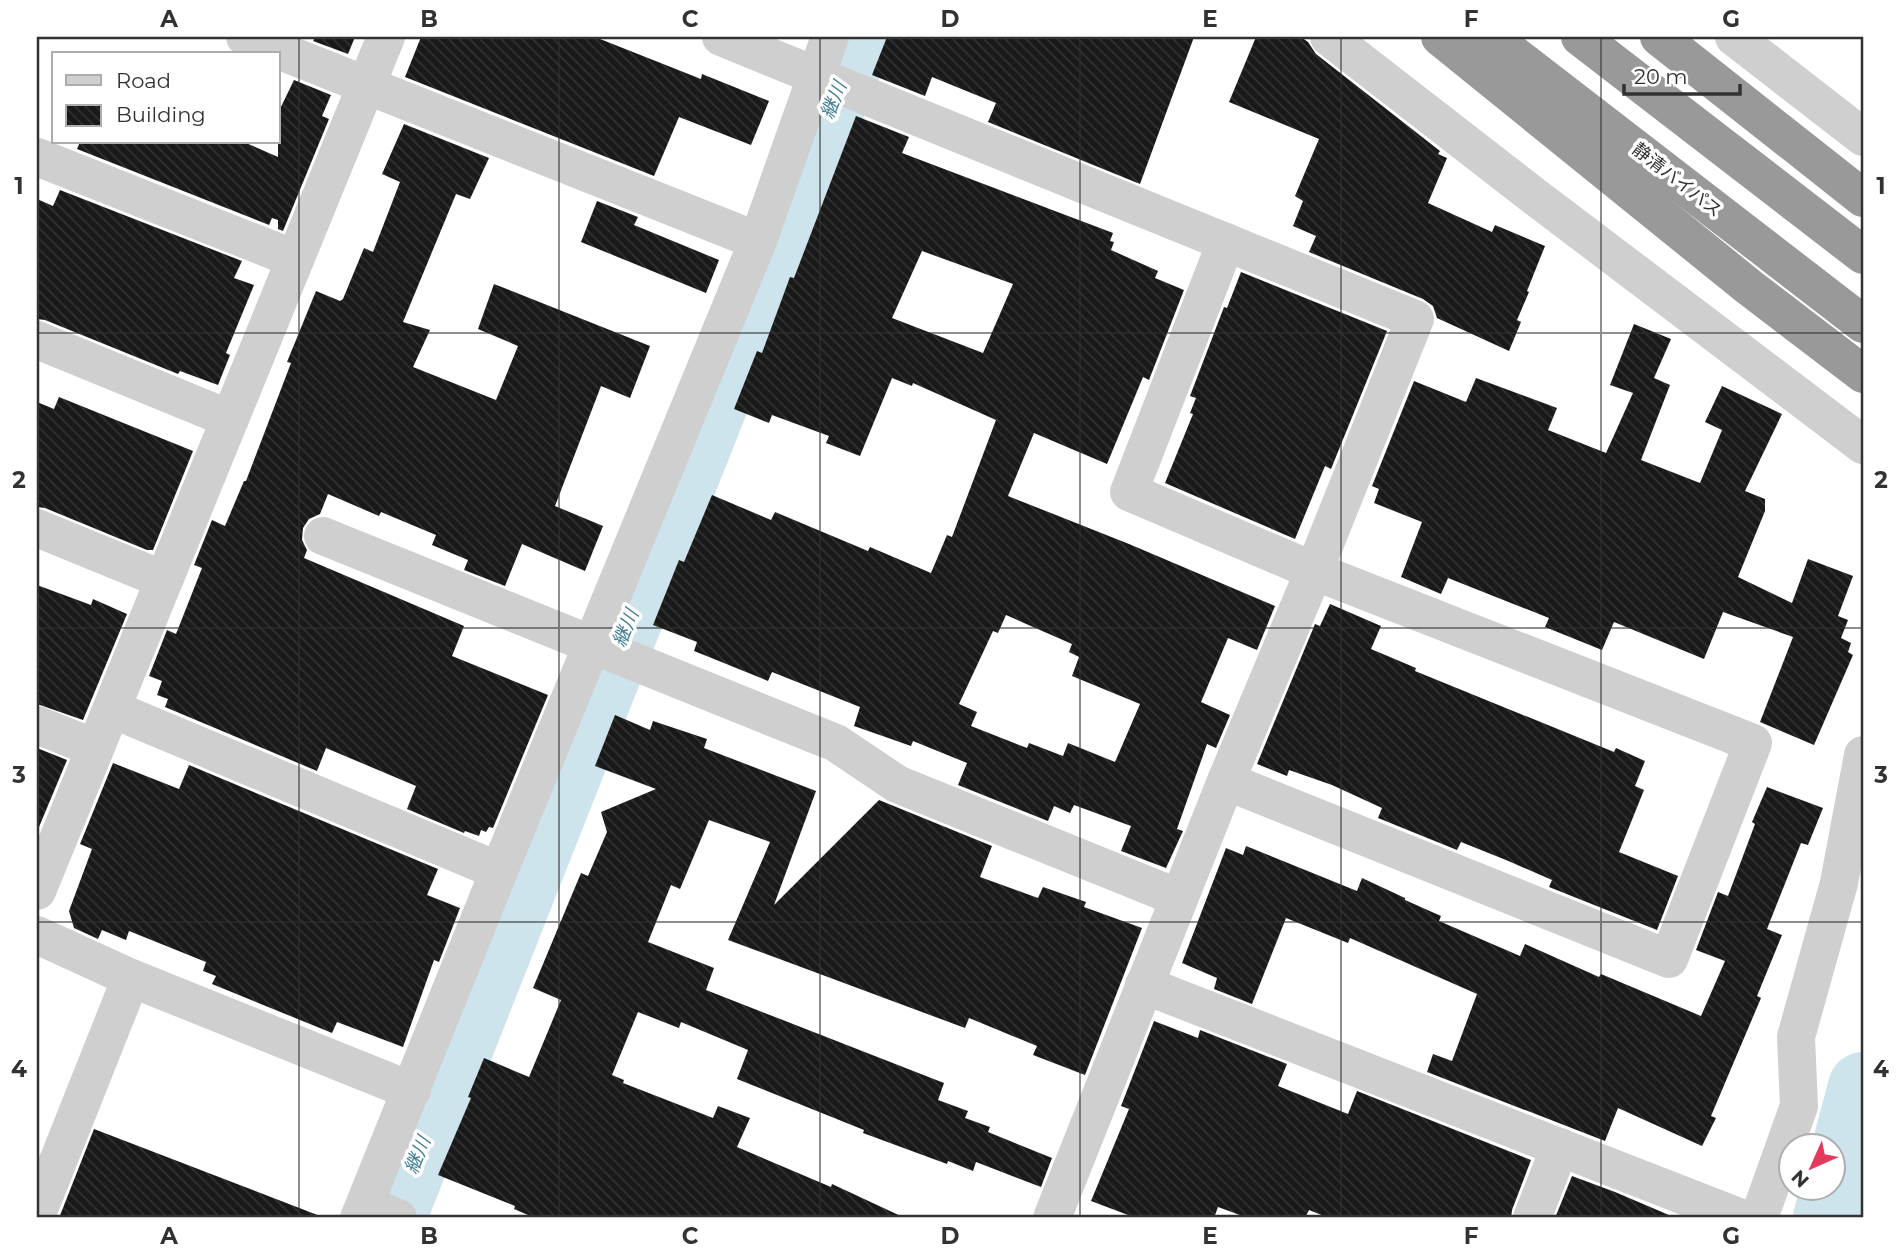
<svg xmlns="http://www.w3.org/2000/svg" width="1900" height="1255" viewBox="0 0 1900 1255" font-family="Montserrat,'Noto Sans JP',sans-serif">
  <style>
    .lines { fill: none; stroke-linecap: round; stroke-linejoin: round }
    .river { stroke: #cde4ed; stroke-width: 70 }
    .building { fill: url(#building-back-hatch); fill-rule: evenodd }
    .street { stroke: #cfcfcf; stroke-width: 38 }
    .highway { stroke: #999; stroke-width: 38 }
    .grid { fill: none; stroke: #323232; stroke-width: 2; stroke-opacity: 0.55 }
    .labels { text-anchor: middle; stroke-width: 7; stroke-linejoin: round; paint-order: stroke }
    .street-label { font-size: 18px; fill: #323232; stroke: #fff }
    .water-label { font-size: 19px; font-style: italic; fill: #407d93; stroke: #fff }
    .neatline { fill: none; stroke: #323232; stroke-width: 2.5 }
    .grid-label { font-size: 23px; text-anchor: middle; font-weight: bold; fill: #323232 }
  </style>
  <defs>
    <pattern id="building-back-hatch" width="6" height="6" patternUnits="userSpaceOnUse" patternTransform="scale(1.75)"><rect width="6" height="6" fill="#191919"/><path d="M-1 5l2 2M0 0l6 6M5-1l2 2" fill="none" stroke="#323232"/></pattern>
  </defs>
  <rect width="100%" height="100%" fill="#fff"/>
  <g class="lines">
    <!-- river -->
    <g class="river">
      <path d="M391,1218L858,37"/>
      <path d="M1828,1218L1863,1087"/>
    </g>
  </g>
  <!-- building -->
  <g class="building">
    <path d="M315,37H355L348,54L313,41Z"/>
    <path d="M421,37H595L701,79L702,74L769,101L751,145L679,117L654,176L405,77Z"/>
    <path d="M887,37H1194L1140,184L988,122L996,103L932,77L925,96L872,75Z"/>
    <path d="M1256,37H1301L1308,42L1316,54L1440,151L1438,154L1447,158L1428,203L1492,232L1495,225L1545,246L1527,291L1529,292L1517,320L1521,322L1509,351L1437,318L1433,306L1423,299L1309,252L1316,236L1293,226L1303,201L1295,196L1319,139L1229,102Z"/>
    <path d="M294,80L331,95L322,116L329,119L283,231L278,229V220L272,218L269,225L77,149L80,142H244L278,157V113Z"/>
    <path d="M856,116L909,137L902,153L1113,233L1110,241L1114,242L1111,250L1158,271L1155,278L1184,290L1149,380L1143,377L1107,464L1034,433L1008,496L1129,544L1275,606L1257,650L1228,638L1201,702L1230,715L1216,748L1207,744L1177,829L1183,831L1166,868L1121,851L1131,826L1074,805L1070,813L1054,806L1048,821L958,785L967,763L913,741L911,746L854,726L860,707L772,672L768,681L709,657L694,651L697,642L653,625L679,560L684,562L712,495L771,520L775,512L868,551L870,547L931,573L947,535L952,537L996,420L913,383L912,386L892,378L860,456L826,443L829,436L772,415L769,423L734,409L757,351L762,353L790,277L794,278ZM922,251L1013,284L983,353L892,318ZM1006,615L1072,644L1069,652L1079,657L1072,676L1140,704L1115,762L1068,743L1063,756L1029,743L1027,748L971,726L977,712L959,704L993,631L998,633Z"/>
    <path d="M404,124L489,158L470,199L456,194L403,322L430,330L413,367L496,400L518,346L478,329L494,284L650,346L630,398L601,386L555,506L603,526L585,571L522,544L505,586L464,570L468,560L432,545L436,535L381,512L379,516L328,494L320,514L309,519L303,528L302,540L307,550L304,558L464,626L452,656L548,695L493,828L489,827L486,832L481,830L479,836L465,831L464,833L407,809L416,786L326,748L317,771L165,707L168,699L157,695L162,681L149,676L167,630L176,634L202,568L194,565L212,520L225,526L244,481H246L291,363L287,362L316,291L340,301L343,299L364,248L373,252L400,182L382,174Z"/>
    <path d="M60,190L242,261L234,278L254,285L226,353L230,355L218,385L180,371L178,374L45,320L37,319V199L53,206Z"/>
    <path d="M597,201L638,217L634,225L719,260L706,293L581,242Z"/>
    <path d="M1241,272L1387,331L1331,469L1325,466L1295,539L1165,483L1193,414L1190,413L1196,398L1190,396L1224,307L1227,308Z"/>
    <path d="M1634,324L1671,339L1654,378L1670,385L1641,460L1700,483L1722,430L1705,422L1722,386L1782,414L1745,491L1765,499V511L1738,577L1792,603L1808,559L1853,576L1838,616L1848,620L1841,638L1851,643L1848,652L1853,655L1814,745L1760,722L1793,637L1723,612L1704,659L1614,622L1602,650L1545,627L1549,618L1448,578L1441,594L1401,577L1422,522L1374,503L1379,489L1372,486L1414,381L1466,402L1476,378L1557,408L1548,430L1606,453L1633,393L1610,385Z"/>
    <path d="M59,397L193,451L153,550H147L45,508L37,507V402L54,409Z"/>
    <path d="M37,585L91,605L93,599L127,614L83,720L37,704Z"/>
    <path d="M1330,604L1381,626L1371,649L1416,668L1415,671L1614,752L1616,748L1645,761L1635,786L1644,790L1619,852L1678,876L1657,930L1549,887L1552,880L1506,860L1461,842L1457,850L1378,818L1382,808L1332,785L1289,770L1287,776L1257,764L1315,624L1320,626Z"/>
    <path d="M615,715L650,730L653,721L707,739L704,748L816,791L774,905L879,800L992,846L980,877L1038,898L1043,887L1086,902L1084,907L1142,928L1085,1075L1033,1055L1037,1046L969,1018L965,1028L728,940L770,842L709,820L680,889L671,885L648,942L714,968L706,990L944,1083L938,1100L968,1111L965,1118L990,1127L988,1132L1052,1158L1041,1187L976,1162L973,1171L948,1161L947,1164L863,1133L864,1130L737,1079L748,1050L681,1022L679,1028L638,1012L612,1075L624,1080L623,1083L713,1118L718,1106L750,1118L737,1147L831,1187L832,1184L905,1218H535L514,1209L515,1206L438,1175L471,1098L468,1097L484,1058L529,1077L561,1000L533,988L581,873L588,876L607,832L601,812L656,789L595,766Z"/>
    <path d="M37,748L67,760L39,827L37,826Z"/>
    <path d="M113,763L179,789L189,765L438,869L427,895L460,908L439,962L434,960L403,1047L337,1022L332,1033L212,984L216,976L203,971L206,962L129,931L126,940L102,930L98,939L74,928L69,911L92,849L80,844Z"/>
    <path d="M1767,787L1823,808L1808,845L1801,843L1767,929L1782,935L1757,996L1761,998L1711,1116L1716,1118L1702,1146L1618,1108L1605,1141L1427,1072L1433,1054L1452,1061L1477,994L1350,938L1348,943L1286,918L1252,1004L1214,989L1217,978L1182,963L1226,848L1243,855L1246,846L1357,891L1362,878L1405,898V900L1441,916L1439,921L1520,956L1525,944L1599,977L1601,974L1701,1016L1725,961L1696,950L1718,892L1728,896L1755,824L1752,822Z"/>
    <path d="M1154,1021L1198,1038L1200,1030L1287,1064L1278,1086L1348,1114L1357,1091L1531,1160L1512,1210L1511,1218H1329L1309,1210L1305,1218H1248L1218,1207L1214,1218H1136L1091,1201L1129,1109L1121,1106Z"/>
    <path d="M94,1129L320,1216L319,1218H59Z"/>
    <path d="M1572,1176L1615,1192L1676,1218H1555Z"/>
  </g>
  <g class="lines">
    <!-- street -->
    <g class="street">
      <path d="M245,37L758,241"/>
      <path d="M721,37L1415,319L1314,571L1226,781L1052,1218"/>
      <path d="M1329,37L1534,196L1863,445"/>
      <path d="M1734,37L1863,137"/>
      <path d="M37,157L295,259"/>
      <path d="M37,340L230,419"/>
      <path d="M37,528L164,580"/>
      <path d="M323,536L836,743L897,784L1179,898"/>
      <path d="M112,709L499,871"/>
      <path d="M37,725L95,748"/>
      <path d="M1226,781L1669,959L1753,743L1314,571L1129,492L1226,242"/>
      <path d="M37,891L386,37"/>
      <path d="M37,935L131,978L412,1091"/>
      <path d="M1144,985L1741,1218"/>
      <path d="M365,1205L398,1218"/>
      <path d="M37,1214L131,978"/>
      <path d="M359,1218L499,871L758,241L830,37"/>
      <path d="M1532,1218L1560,1147"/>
      <path d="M1759,1218L1799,1106L1796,1037L1839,883L1863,755"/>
    </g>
    <!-- highway -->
    <g class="highway">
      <path d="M1440,37L1749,287L1863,374"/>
      <path d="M1491,37L1863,324"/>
      <path d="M1580,37L1863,255"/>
      <path d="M1659,37L1863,198"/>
    </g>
  </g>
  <!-- grid -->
  <path class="grid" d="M299,37V1218M559,37V1218M820,37V1218M1080,37V1218M1341,37V1218M1601,37V1218M37,333H1863M37,628H1863M37,922H1863"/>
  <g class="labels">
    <!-- street labels -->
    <g class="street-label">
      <text transform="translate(1677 180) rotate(38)" y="6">静清バイパス</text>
    </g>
    <!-- water labels -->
    <g class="water-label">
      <text transform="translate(833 100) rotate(-68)" y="7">継川</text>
      <text transform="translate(625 628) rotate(-68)" y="7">継川</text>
      <text transform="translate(417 1155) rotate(-68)" y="7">継川</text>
    </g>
  </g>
  <!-- border -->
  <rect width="1900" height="1255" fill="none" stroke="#ffffff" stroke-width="77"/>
  <!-- legend -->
  <rect x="52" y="52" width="228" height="91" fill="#ffffff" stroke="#adadad" stroke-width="2"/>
  <rect x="66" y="75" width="35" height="10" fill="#cfcfcf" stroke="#adadad" stroke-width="2"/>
  <text x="116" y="88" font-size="21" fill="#323232">Road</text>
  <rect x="66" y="105" width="35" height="21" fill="url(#building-back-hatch)" stroke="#adadad" stroke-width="2"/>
  <text x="116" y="122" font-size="21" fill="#323232">Building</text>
  <!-- north arrow -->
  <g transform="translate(1812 1167) rotate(225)"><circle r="33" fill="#ffffff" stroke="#adadad" stroke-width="2"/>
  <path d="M0-5L12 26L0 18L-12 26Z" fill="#e33a5b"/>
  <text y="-10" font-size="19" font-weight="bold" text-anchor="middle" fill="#323232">N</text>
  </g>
  <!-- scale -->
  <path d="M1624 84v10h116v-10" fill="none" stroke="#323232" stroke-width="3.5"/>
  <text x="1634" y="84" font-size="21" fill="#323232" stroke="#ffffff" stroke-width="5" paint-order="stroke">20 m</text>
  <rect x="38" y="38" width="1824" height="1178" class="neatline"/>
  <g class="grid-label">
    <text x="169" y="27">A</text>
    <text x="429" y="27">B</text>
    <text x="690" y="27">C</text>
    <text x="950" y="27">D</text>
    <text x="1210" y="27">E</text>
    <text x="1471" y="27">F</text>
    <text x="1731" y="27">G</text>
    <text x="19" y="194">1</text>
    <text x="1881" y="194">1</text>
    <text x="19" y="488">2</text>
    <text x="1881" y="488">2</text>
    <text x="19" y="783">3</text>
    <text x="1881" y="783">3</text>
    <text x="19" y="1077">4</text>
    <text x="1881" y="1077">4</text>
    <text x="169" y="1244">A</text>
    <text x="429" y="1244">B</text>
    <text x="690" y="1244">C</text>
    <text x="950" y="1244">D</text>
    <text x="1210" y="1244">E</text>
    <text x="1471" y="1244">F</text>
    <text x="1731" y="1244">G</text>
  </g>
</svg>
